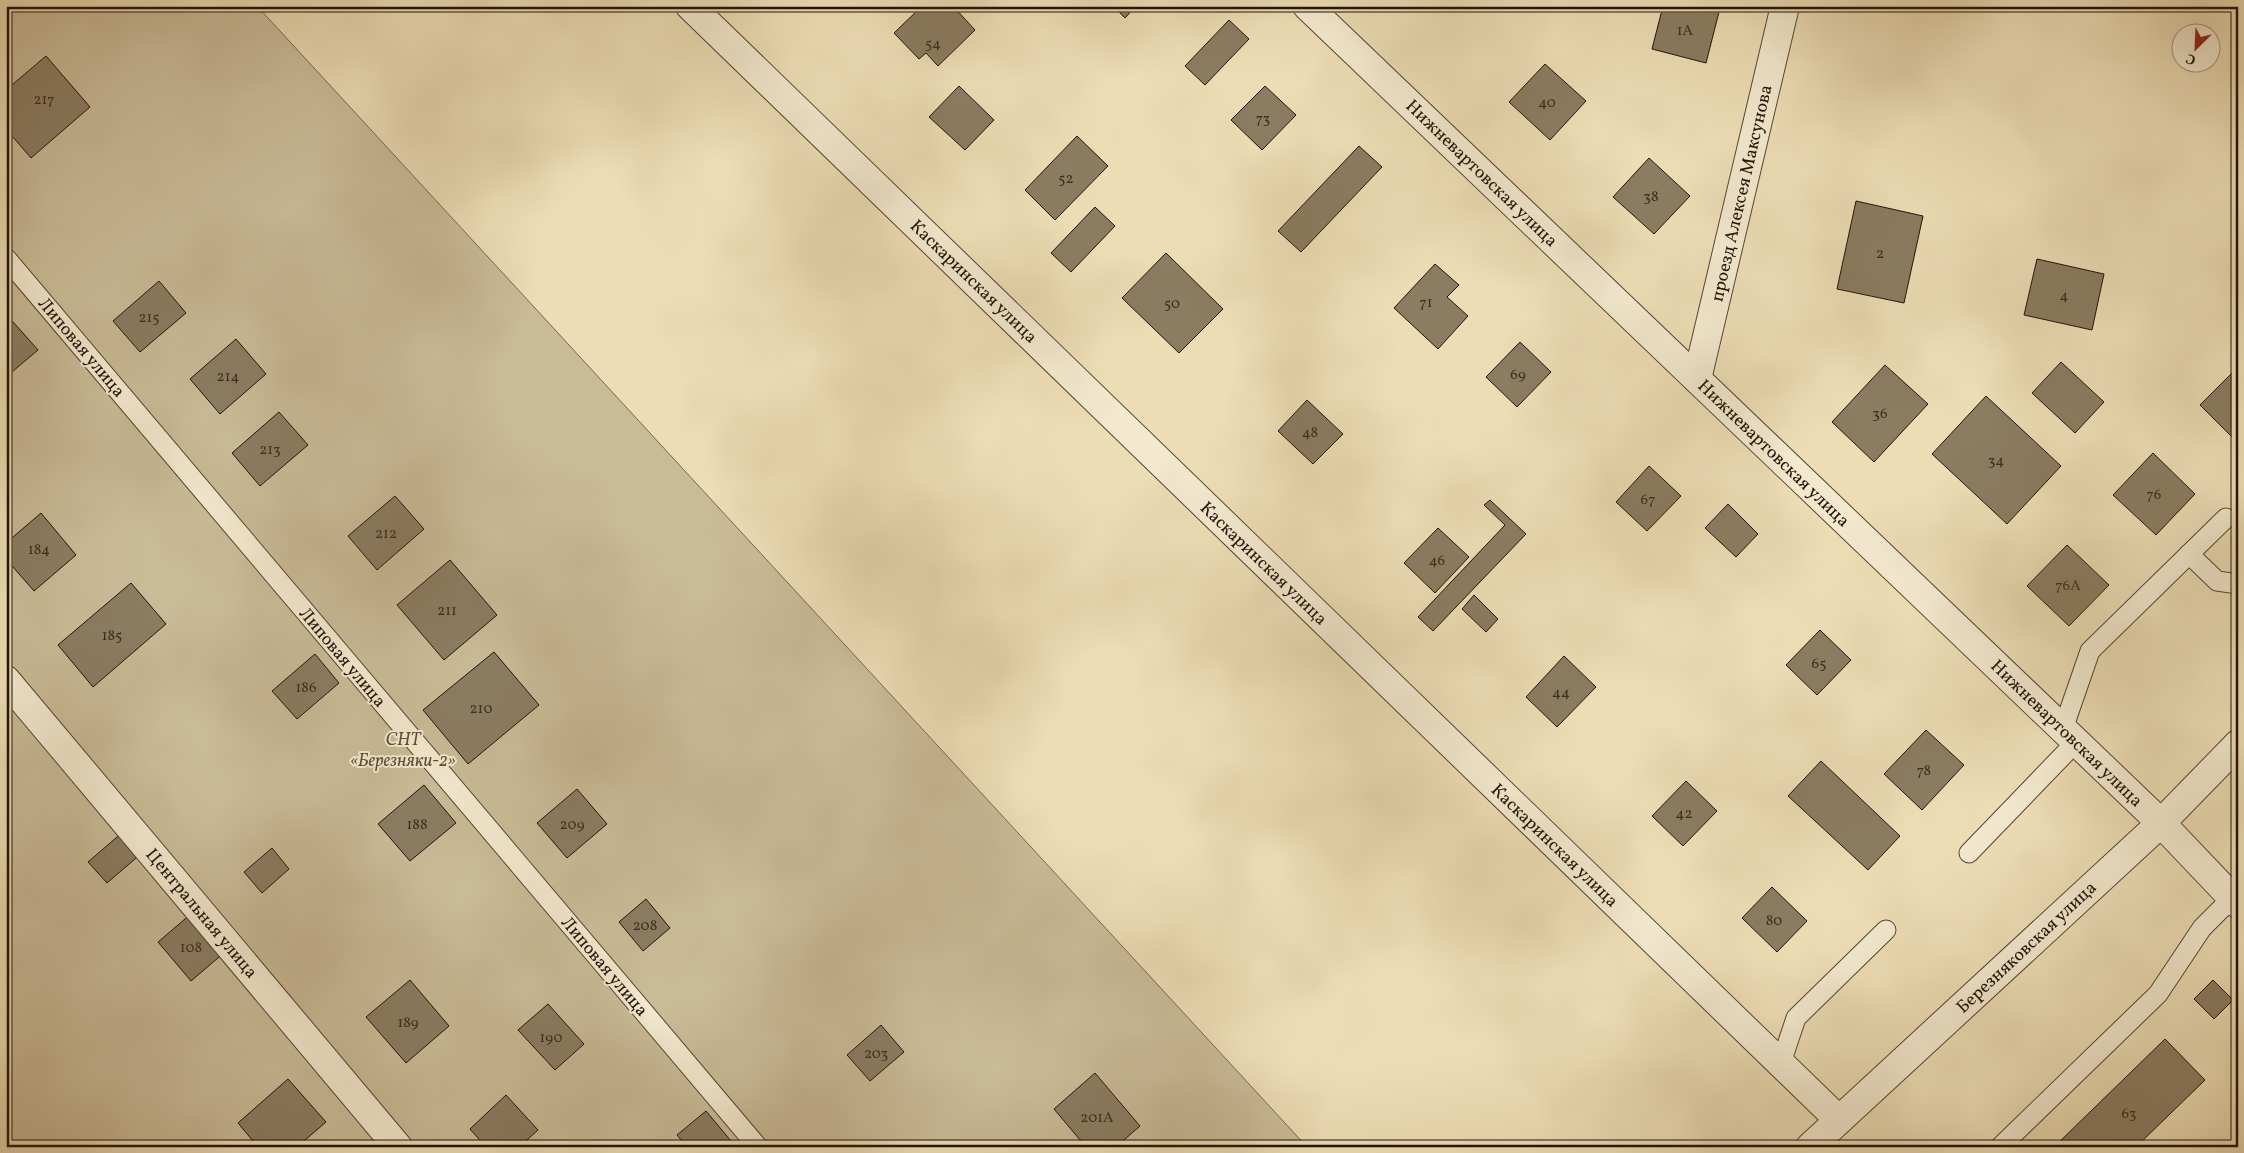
<svg xmlns="http://www.w3.org/2000/svg" width="2244" height="1153" viewBox="0 0 2244 1153" font-family="Vollkorn,serif">
  <style>
    .green { fill: #cabb98; stroke: #766750 }
    .building { fill: #8b7c62; stroke: #211308 }
    .lines { fill: none; stroke-linecap: round; stroke-linejoin: round }
    .service-casing { stroke: #544633; stroke-width: 21 }
    .minor-casing { stroke: #544633; stroke-width: 30 }
    .tertiary-casing { stroke: #544633; stroke-width: 30 }
    .service { stroke: #f3e9cf; stroke-width: 19 }
    .minor { stroke: #f3e9cf; stroke-width: 28 }
    .tertiary { stroke: #f3e9cf; stroke-width: 28 }
    .labels { text-anchor: middle; stroke-width: 4; stroke-linejoin: round; paint-order: stroke }
    .number-label { font-size: 15px; fill: #3c2d1e }
    .street-label { font-size: 18px; fill: #211308; stroke: #f3e9cf }
    .park-label { font-size: 18px; font-style: italic; fill: #5c4e3a; stroke: #f3e9cf }
  </style>
  <rect width="100%" height="100%" fill="#edddb5"/>
  <filter id="stains"><feTurbulence type="fractalNoise" baseFrequency=".004" numOctaves="4"/><feColorMatrix values="0 0 0 0 .2 0 0 0 0 .09 0 0 0 0 .02 0 0 0 .5 -.17"/></filter>
  <radialGradient id="worn" r=".72"><stop offset=".6" stop-color="#630" stop-opacity="0"/><stop offset="1" stop-color="#630" stop-opacity=".3"/></radialGradient>
  <!-- green -->
  <path class="green" d="M6,6H257L1307,1147H6Z"/>
  <!-- building -->
  <g class="building">
    <path d="M922,6H953L975,30L938,66L926,53L919,59L894,33Z"/>
    <path d="M1113,6H1136L1125,18Z"/>
    <path d="M1663,6H1698L1719,12L1706,63L1652,49Z"/>
    <path d="M1229,20L1249,39L1205,85L1185,66Z"/>
    <path d="M46,56L90,107L31,158L6,129V90Z"/>
    <path d="M1545,64L1586,101L1550,140L1509,102Z"/>
    <path d="M959,86L994,120L965,150L929,117Z"/>
    <path d="M1265,86L1296,115L1262,150L1231,120Z"/>
    <path d="M1077,136L1108,166L1055,220L1025,190Z"/>
    <path d="M1359,146L1382,167L1301,252L1278,231Z"/>
    <path d="M1649,158L1690,196L1654,234L1613,197Z"/>
    <path d="M1856,201L1923,216L1904,303L1837,289Z"/>
    <path d="M1095,207L1115,226L1071,272L1051,253Z"/>
    <path d="M1166,253L1223,309L1179,353L1122,298Z"/>
    <path d="M2037,259L2104,274L2092,330L2024,315Z"/>
    <path d="M1435,264L1459,285L1447,297L1468,316L1438,349L1394,308Z"/>
    <path d="M159,281L186,313L140,352L113,321Z"/>
    <path d="M6,314L38,350L6,377Z"/>
    <path d="M236,339L266,374L220,414L190,379Z"/>
    <path d="M1520,342L1551,372L1517,407L1486,377Z"/>
    <path d="M2061,362L2104,402L2075,433L2032,393Z"/>
    <path d="M1885,365L1928,404L1874,462L1832,422Z"/>
    <path d="M2238,367V443L2200,405Z"/>
    <path d="M1986,396L2061,466L2007,524L1932,454Z"/>
    <path d="M1307,400L1343,434L1313,464L1278,431Z"/>
    <path d="M279,412L308,445L260,486L232,453Z"/>
    <path d="M2153,453L2195,494L2156,535L2113,495Z"/>
    <path d="M1649,466L1681,496L1647,531L1616,502Z"/>
    <path d="M395,496L424,529L377,570L348,536Z"/>
    <path d="M1490,500L1526,534L1433,631L1418,617L1505,525L1484,505Z"/>
    <path d="M1728,504L1758,534L1736,557L1705,528Z"/>
    <path d="M41,513L76,555L34,591L6,559V543Z"/>
    <path d="M1438,528L1469,557L1435,593L1404,563Z"/>
    <path d="M2067,545L2109,585L2069,626L2027,586Z"/>
    <path d="M450,560L497,615L444,660L397,605Z"/>
    <path d="M131,583L166,624L93,687L58,645Z"/>
    <path d="M1474,595L1498,619L1486,632L1462,609Z"/>
    <path d="M1820,630L1851,660L1817,695L1786,665Z"/>
    <path d="M494,652L539,705L468,764L423,710Z"/>
    <path d="M315,654L339,683L297,719L272,691Z"/>
    <path d="M1564,656L1596,687L1557,727L1526,697Z"/>
    <path d="M1926,730L1964,765L1922,810L1884,774Z"/>
    <path d="M1821,761L1900,836L1868,870L1788,796Z"/>
    <path d="M1686,781L1717,811L1683,846L1652,816Z"/>
    <path d="M424,785L456,823L410,861L378,824Z"/>
    <path d="M577,789L607,824L567,858L537,823Z"/>
    <path d="M124,831L142,853L107,883L88,862Z"/>
    <path d="M272,848L289,869L262,893L244,872Z"/>
    <path d="M1772,887L1807,921L1777,952L1742,918Z"/>
    <path d="M646,899L670,928L643,951L619,922Z"/>
    <path d="M192,913L225,952L191,981L158,942Z"/>
    <path d="M410,980L449,1026L406,1063L366,1017Z"/>
    <path d="M2213,980L2233,1000L2214,1019L2194,999Z"/>
    <path d="M548,1004L584,1044L555,1070L518,1030Z"/>
    <path d="M881,1025L904,1052L870,1081L847,1055Z"/>
    <path d="M2165,1039L2205,1080L2136,1147H2054Z"/>
    <path d="M1095,1073L1140,1126L1116,1147H1086L1054,1109Z"/>
    <path d="M288,1079L326,1122L297,1147H258L238,1123Z"/>
    <path d="M506,1095L538,1130L519,1147H486L470,1129Z"/>
    <path d="M706,1111L736,1147H687L677,1135Z"/>
  </g>
  <g class="lines">
    <defs>
      <g id="service">
        <path d="M6,258L758,1147"/>
        <path d="M2189,554L2217,581L2238,584"/>
        <path d="M2063,729L2090,651L2226,518"/>
        <path d="M1969,853L2076,742"/>
        <path d="M1781,1063L1796,1018L1886,930"/>
        <path d="M2000,1147L2158,994L2202,928L2232,898"/>
      </g>
      <g id="minor">
        <path d="M690,6L1839,1120"/>
        <path d="M1307,6L2161,823L2238,904"/>
        <path d="M1697,379L1785,6"/>
        <path d="M6,680L398,1147"/>
      </g>
      <path id="tertiary" d="M1810,1147L2161,823L2238,744"/>
    </defs>
    <!-- service casing -->
    <use href="#service" class="service-casing"/>
    <!-- minor casing -->
    <use href="#minor" class="minor-casing"/>
    <!-- tertiary casing -->
    <use href="#tertiary" class="tertiary-casing"/>
    <!-- service -->
    <use href="#service" class="service"/>
    <!-- minor -->
    <use href="#minor" class="minor"/>
    <!-- tertiary -->
    <use href="#tertiary" class="tertiary"/>
  </g>
  <g class="labels">
    <!-- number labels -->
    <g class="number-label">
      <text x="1685" y="35">1А</text>
      <text x="933" y="48">54</text>
      <text x="44" y="104">217</text>
      <text x="1547" y="107">40</text>
      <text x="1263" y="123">73</text>
      <text x="1066" y="183">52</text>
      <text x="1651" y="201">38</text>
      <text x="1880" y="258">2</text>
      <text x="2064" y="300">4</text>
      <text x="1426" y="307">71</text>
      <text x="1172" y="308">50</text>
      <text x="149" y="322">215</text>
      <text x="1518" y="379">69</text>
      <text x="228" y="381">214</text>
      <text x="1880" y="418">36</text>
      <text x="1310" y="437">48</text>
      <text x="270" y="454">213</text>
      <text x="1996" y="465">34</text>
      <text x="2154" y="499">76</text>
      <text x="1648" y="504">67</text>
      <text x="386" y="538">212</text>
      <text x="39" y="554">184</text>
      <text x="1437" y="565">46</text>
      <text x="2068" y="590">76А</text>
      <text x="447" y="615">211</text>
      <text x="112" y="640">185</text>
      <text x="1819" y="668">65</text>
      <text x="306" y="692">186</text>
      <text x="1561" y="697">44</text>
      <text x="481" y="713">210</text>
      <text x="1924" y="775">78</text>
      <text x="1684" y="818">42</text>
      <text x="417" y="829">188</text>
      <text x="572" y="829">209</text>
      <text x="1774" y="925">80</text>
      <text x="645" y="930">208</text>
      <text x="191" y="952">108</text>
      <text x="408" y="1027">189</text>
      <text x="551" y="1042">190</text>
      <text x="876" y="1058">203</text>
      <text x="2129" y="1118">63</text>
      <text x="1097" y="1122">201А</text>
    </g>
    <!-- street labels -->
    <g class="street-label">
      <text transform="translate(1482 173) rotate(44)" y="6">Нижневартовская улица</text>
      <text transform="translate(1741 193) rotate(-77)" y="6">проезд Алексея Максунова</text>
      <text transform="translate(974 281) rotate(44)" y="6">Каскаринская улица</text>
      <text transform="translate(82 347) rotate(50)" y="6">Липовая улица</text>
      <text transform="translate(1774 453) rotate(44)" y="6">Нижневартовская улица</text>
      <text transform="translate(1264 563) rotate(44)" y="6">Каскаринская улица</text>
      <text transform="translate(343 657) rotate(50)" y="6">Липовая улица</text>
      <text transform="translate(2067 733) rotate(44)" y="6">Нижневартовская улица</text>
      <text transform="translate(1555 845) rotate(44)" y="6">Каскаринская улица</text>
      <text transform="translate(202 913) rotate(50)" y="6">Центральная улица</text>
      <text transform="translate(2026 947) rotate(-43)" y="6">Березняковская улица</text>
      <text transform="translate(605 966) rotate(50)" y="6">Липовая улица</text>
    </g>
    <!-- park labels -->
    <g class="park-label">
      <text x="403" y="745">СНТ<tspan x="403" dy="21">«Березняки-2»</tspan></text>
    </g>
  </g>
  <!-- margin -->
  <rect width="2244" height="1153" fill="none" stroke="#edddb5" stroke-width="25"/>
  <rect x="8" y="8" width="2229" height="1138" fill="none" stroke="#211308" stroke-width="2.5"/>
  <rect x="12" y="12" width="2219" height="1128" fill="none" stroke="#211308"/>
  <!-- north arrow -->
  <g transform="translate(2196 48) rotate(204)"><circle r="24" fill="#f3e9cf" stroke="#9f937f"/>
  <path d="M0-4L9 19L0 12L-9 19Z" fill="#8f2418"/>
  <text y="-8" font-size="14" font-weight="bold" text-anchor="middle" fill="#211308">С</text>
  </g>
  <rect width="100%" height="100%" filter="url(#stains)"/>
  <rect width="100%" height="100%" fill="url(#worn)"/>
</svg>
